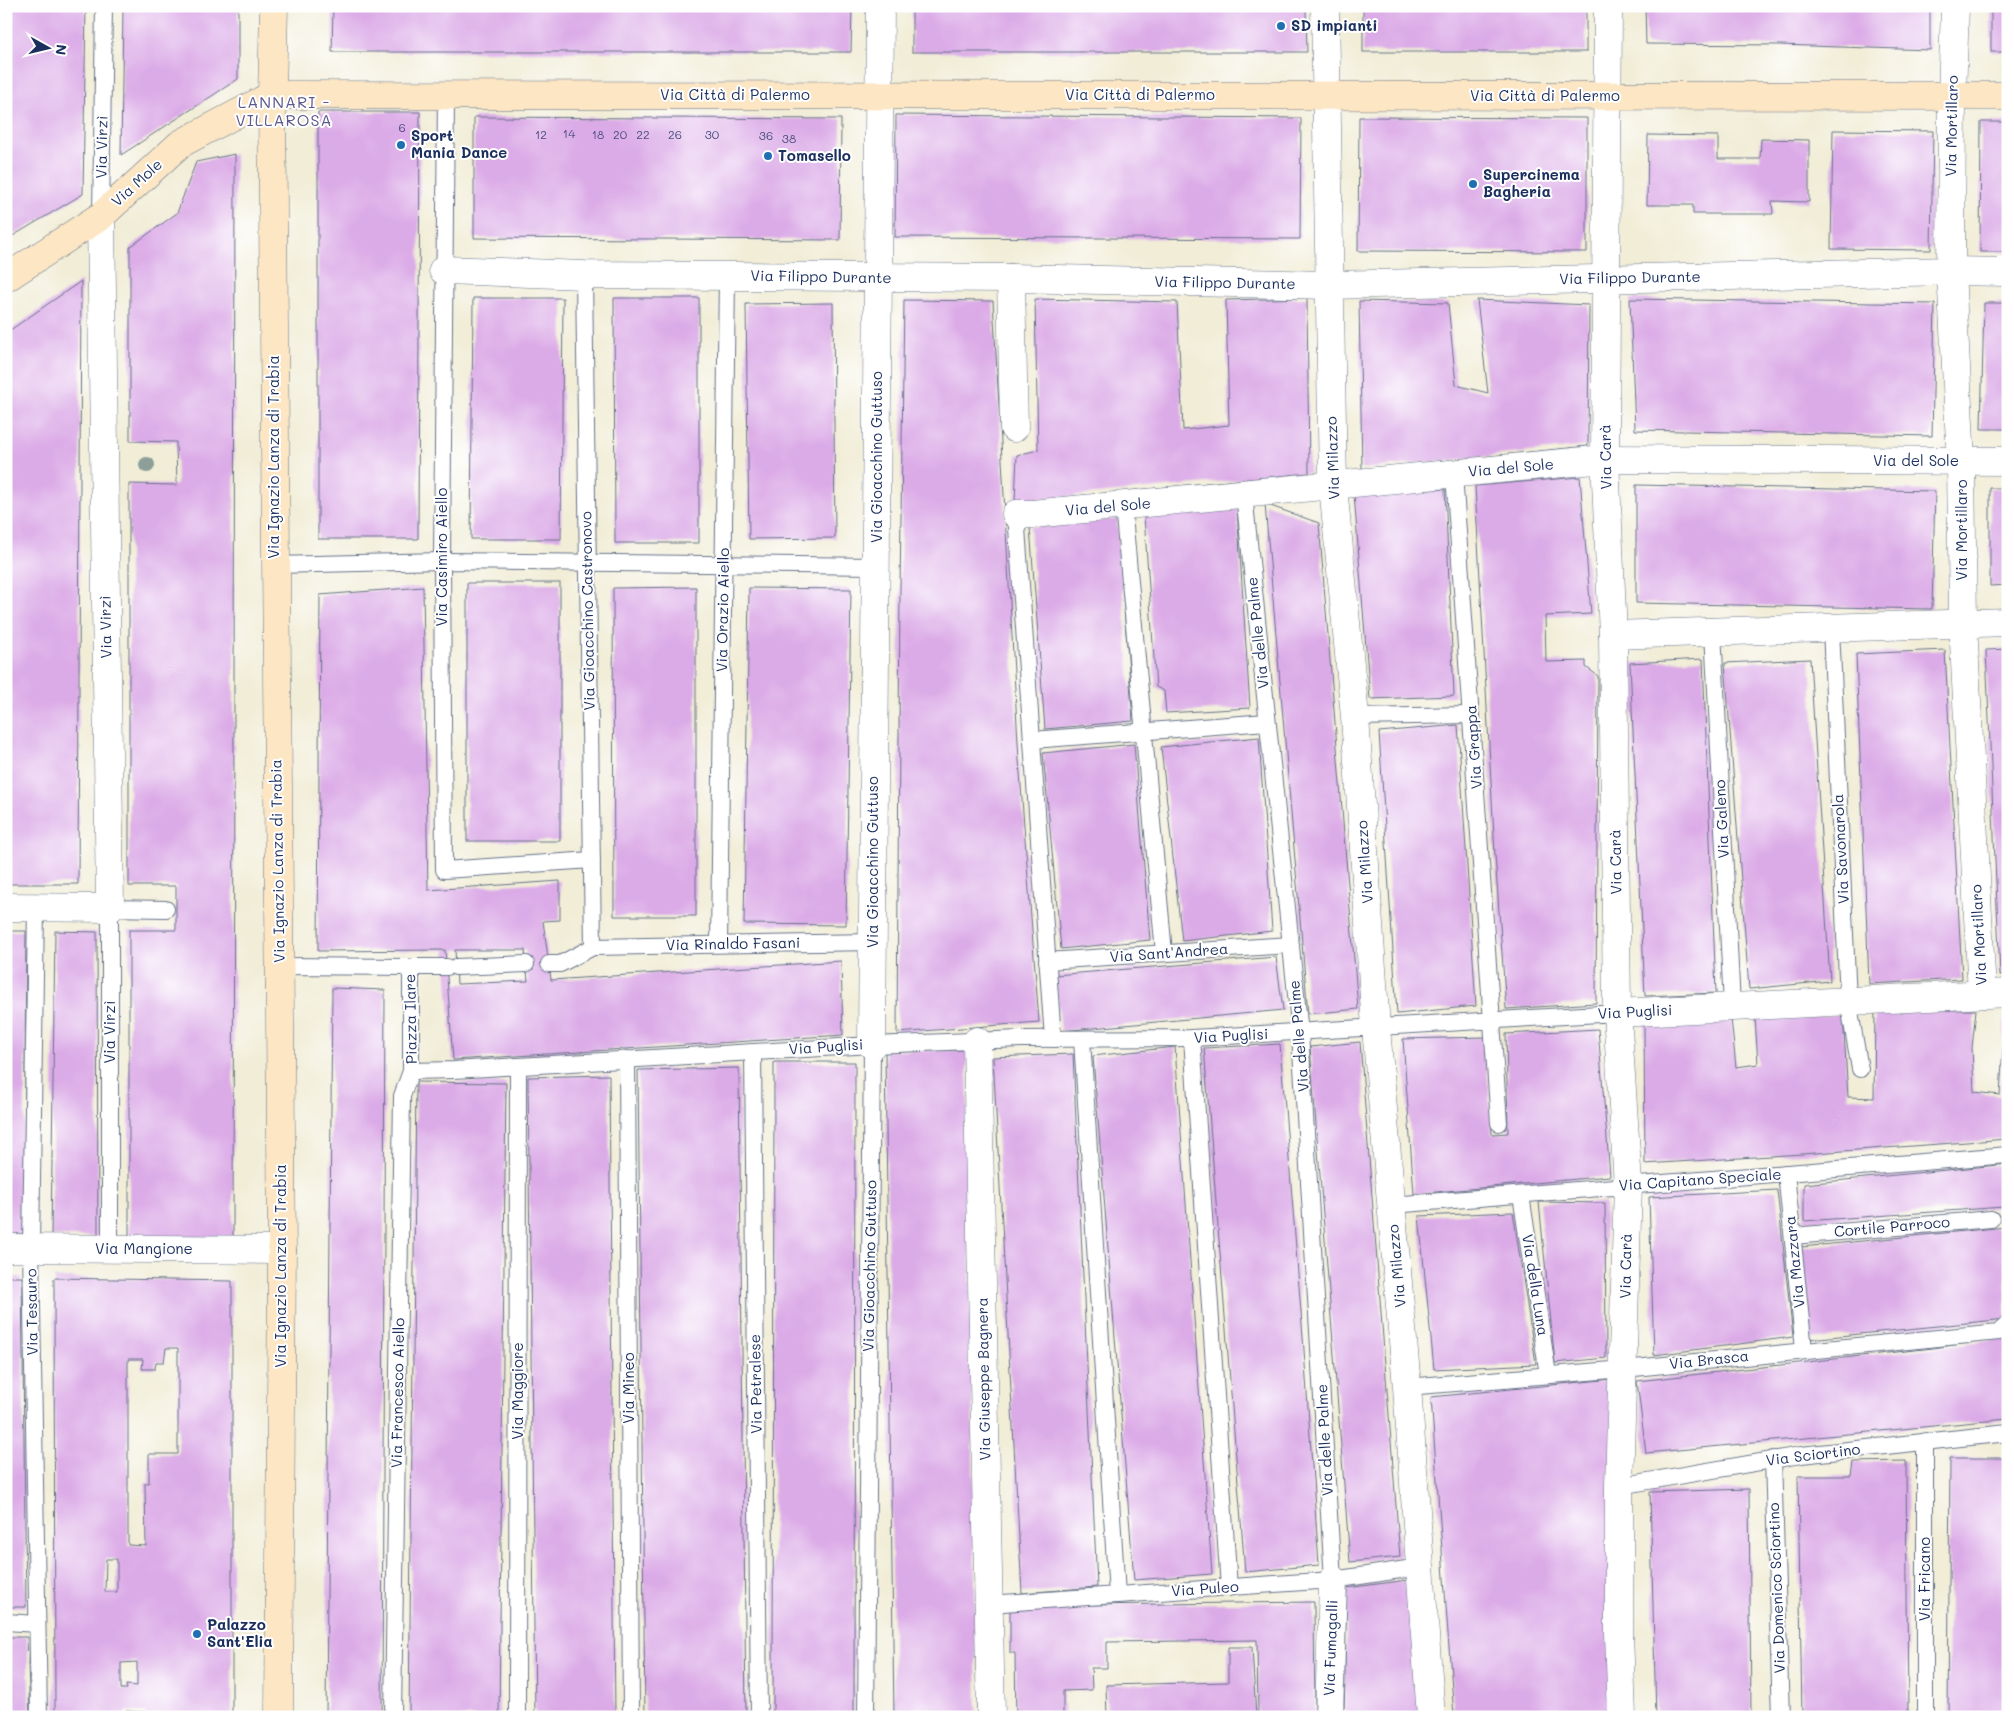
<svg xmlns="http://www.w3.org/2000/svg" width="2014" height="1723" viewBox="0 0 2014 1723" font-family="Mali,sans-serif">
  <style>
    .building { fill: #dbabe7; fill-rule: evenodd }
    .lines { fill: none; stroke-linecap: round; stroke-linejoin: round }
    .lane-casing { stroke: #667288; stroke-width: 18 }
    .street-casing { stroke: #667288; stroke-width: 29 }
    .secondary-casing { stroke: #667288; stroke-width: 29 }
    .lane { stroke: #fff; stroke-width: 16 }
    .street { stroke: #fff; stroke-width: 28 }
    .secondary { stroke: #fce6c4; stroke-width: 28 }
    .tree { fill: #8d9e99 }
    .poi-dot { fill: #1f6fb2; stroke: #fff; stroke-width: 2 }
    .labels { text-anchor: middle; stroke-width: 4; stroke-linejoin: round; paint-order: stroke }
    .number-label { font-size: 12px; fill: #4b4e80 }
    .poi-label { font-size: 15px; font-weight: bold; fill: #1b2f5e; stroke: #fff; text-anchor: start }
    .street-label { font-size: 15px; fill: #1b2f5e; stroke: #fff }
    .neighbourhood-label { font-size: 16px; letter-spacing: 1px; fill: #5e5a8e; stroke: #fff }
  </style>
  <rect width="100%" height="100%" fill="#fff"/>
  <filter id="ink" filterUnits="userSpaceOnUse"><feTurbulence type="fractalNoise" baseFrequency=".02" numOctaves="2"/><feDisplacementMap in="SourceGraphic" scale="10" xChannelSelector="R" yChannelSelector="G"/><feConvolveMatrix kernelMatrix="1 2 1 2 8 2 1 2 1" color-interpolation-filters="sRGB"/></filter>
  <filter id="wash" filterUnits="userSpaceOnUse"><feTurbulence type="fractalNoise" baseFrequency=".0096" numOctaves="4" result="noise"/><feDisplacementMap in="SourceGraphic" scale="20" xChannelSelector="R" yChannelSelector="G"/><feGaussianBlur stdDeviation="1.12" result="paint"/><feColorMatrix in="noise" values="0 0 0 0 0 0 0 0 0 0 0 0 0 0 0 0 0 1.4 0 .05"/><feComposite in="paint" operator="in"/></filter>
  <g filter="url(#wash)">
    <rect width="100%" height="100%" fill="#f1edd7"/>
    <g id="blocks">
      <!-- building -->
      <g class="building">
        <path d="M6,6H86L83,194L6,240Z"/>
        <path d="M123,6H238V79L121,155Z"/>
        <path d="M333,6H852L851,52H332Z"/>
        <path d="M912,6H1306L1307,52H912Z"/>
        <rect x="1363" y="6" width="223" height="46"/>
        <path d="M1645,6H1930V50L1780,45L1646,44Z"/>
        <rect x="1991" y="6" width="17" height="46"/>
        <path d="M318,112H420L418,539H318Z"/>
        <path d="M896,115L1301,118L1300,239L895,237Z"/>
        <path d="M474,117L841,119L840,240L474,238Z"/>
        <path d="M1359,117L1587,118V252L1358,251Z"/>
        <path d="M1981,122H2008V252H1980Z"/>
        <path d="M1833,130L1933,131L1931,250L1831,249Z"/>
        <path d="M1648,135L1718,136V159H1760L1761,139L1809,140V202L1772,201L1773,214H1693V205H1647Z"/>
        <path d="M235,154L233,1239L129,1236V930H176V886H129V484L177,485L176,442L130,441V247L177,213L196,162Z"/>
        <path d="M81,281L78,884H6V333Z"/>
        <path d="M473,298H563L561,539H471Z"/>
        <path d="M614,298H699V543H615Z"/>
        <path d="M1307,298L1309,473L1015,502L1017,455L1038,450L1035,299L1177,302L1183,430L1229,425L1226,300Z"/>
        <path d="M1630,299L1935,304L1932,436L1635,430Z"/>
        <path d="M904,300L993,301L1019,760L1039,1022L897,1033L900,589Z"/>
        <path d="M1477,300L1589,305L1588,446L1362,469L1359,301L1448,303L1456,385L1488,393Z"/>
        <path d="M833,303L835,538L749,539L746,304Z"/>
        <path d="M1984,303H2008V429H1981Z"/>
        <path d="M1580,477L1591,614L1545,616L1546,662L1586,661V667L1598,676L1596,1003L1506,1009L1495,855L1475,486Z"/>
        <path d="M1636,485L1935,491L1932,609L1636,603Z"/>
        <path d="M1990,488H2008V585L1990,586Z"/>
        <path d="M1445,489L1454,696L1370,699L1354,494Z"/>
        <path d="M1265,504L1319,523L1358,1009L1308,1014Z"/>
        <path d="M1237,508L1250,708L1166,713L1164,691L1156,687L1144,516Z"/>
        <path d="M1117,519L1133,721L1045,729L1030,527Z"/>
        <rect x="467" y="583" width="93" height="258"/>
        <path d="M423,587L428,890L560,881V920L543,921L551,980L841,961L843,1035L453,1060L445,950L318,951L320,595ZM455,950H525L528,981L457,984Z"/>
        <path d="M696,587V916H614L613,588Z"/>
        <path d="M749,588L851,589L846,925L744,924Z"/>
        <path d="M2008,649V974L2000,975L1986,650Z"/>
        <path d="M1945,650L1962,979L1869,984L1856,654Z"/>
        <path d="M1703,659L1716,993L1645,996L1630,663Z"/>
        <path d="M1810,659L1830,981L1749,989L1725,663Z"/>
        <path d="M1458,725L1476,1006L1397,1014L1379,732Z"/>
        <path d="M1259,737L1272,931L1182,941L1161,747Z"/>
        <path d="M1134,744L1150,940L1061,949L1043,753Z"/>
        <path d="M6,931H26L24,1234H6Z"/>
        <path d="M55,931L97,932L98,1237L51,1236Z"/>
        <path d="M1276,957L1283,1010L1061,1031L1055,975Z"/>
        <path d="M332,988L385,990L382,1717H326Z"/>
        <path d="M1875,1010H1976L1972,1048L1974,1092L2000,1095L2005,1011H2008V1139L1802,1154L1645,1164L1644,1023L1731,1018L1736,1067L1758,1064L1755,1017L1843,1015L1848,1097L1874,1098Z"/>
        <path d="M1598,1029L1610,1176L1414,1194L1403,1039L1485,1037L1492,1134L1508,1133L1506,1034Z"/>
        <path d="M1360,1042L1400,1557L1350,1562L1310,1047Z"/>
        <path d="M1280,1044L1304,1350L1319,1565L1245,1572L1204,1048Z"/>
        <path d="M1175,1047L1212,1574L1134,1580L1093,1056Z"/>
        <path d="M967,1050L977,1717H894L885,1051Z"/>
        <path d="M1073,1054L1097,1587L1022,1593L993,1057Z"/>
        <path d="M774,1062H855L854,1717H773Z"/>
        <path d="M739,1068L746,1717H645L638,1070Z"/>
        <path d="M609,1075L615,1717H535L528,1077Z"/>
        <path d="M416,1082L506,1083L499,1717H409Z"/>
        <path d="M2008,1164L2006,1319L1810,1339L1801,1247L2006,1227L2004,1207L1804,1221V1184Z"/>
        <path d="M1777,1190L1793,1337L1654,1355L1649,1197Z"/>
        <path d="M1539,1202L1605,1203L1606,1358L1555,1363Z"/>
        <path d="M1513,1212L1536,1364L1434,1369L1419,1216Z"/>
        <path d="M6,1277H22L26,1607H6Z"/>
        <path d="M54,1278L232,1281V1717H146V1712L126,1711V1717H55ZM166,1348H178V1454H149V1483H145L146,1546L128,1545V1359H143L142,1369H155L156,1362H164ZM106,1559H117V1592H105ZM137,1662V1686L126,1685L127,1689H121V1663Z"/>
        <path d="M2008,1337V1419L1646,1453L1637,1381L1933,1348Z"/>
        <path d="M1612,1379L1613,1717H1454L1431,1397Z"/>
        <path d="M1950,1458H2008V1717H1948Z"/>
        <path d="M1906,1461L1908,1717H1802L1798,1476H1851L1853,1462Z"/>
        <path d="M1749,1489L1751,1717H1656L1650,1492Z"/>
        <path d="M1416,1579L1424,1717H1344L1347,1588Z"/>
        <path d="M1314,1602L1315,1717H1258L1257,1640L1107,1642V1668H1091L1092,1690L1063,1691V1717H1016L1015,1653H1010V1606Z"/>
        <path d="M6,1637H27L30,1717H6Z"/>
        <path d="M1228,1647H1252L1256,1717H1107L1106,1685L1228,1682Z"/>
      </g>
    </g>
  </g>
  <g filter="url(#ink)">
    <use href="#blocks" fill-opacity="0" stroke="#667288" stroke-width="1"/>
    <g class="lines">
      <defs>
        <g id="lane">
          <path d="M446,95L442,561L444,870L592,860"/>
          <path d="M101,216L104,6"/>
          <path d="M584,275L593,947"/>
          <path d="M1454,474L1499,1123"/>
          <path d="M1244,494L1300,1033L1333,1580"/>
          <path d="M1123,505L1164,953"/>
          <path d="M1016,514L1053,1039"/>
          <path d="M275,565L442,561L876,566"/>
          <path d="M1831,628L1848,1000L1860,1069"/>
          <path d="M1713,631L1732,1006"/>
          <path d="M1355,717L1471,715"/>
          <path d="M1032,740L1267,722"/>
          <path d="M36,907L31,1248L39,1717"/>
          <path d="M719,944L727,275"/>
          <path d="M1047,961L1291,945"/>
          <path d="M549,964H560L593,947L873,942"/>
          <path d="M279,966L411,967V1071L454,1070L872,1045L1021,1039L1192,1038L1617,1013"/>
          <path d="M411,967H447"/>
          <path d="M456,967L526,964"/>
          <path d="M1192,1038L1229,1588"/>
          <path d="M1082,1039L1117,1595"/>
          <path d="M753,1052L759,1717"/>
          <path d="M627,1059L631,1717"/>
          <path d="M1786,1173L1804,1350"/>
          <path d="M1521,1195L1548,1375"/>
          <path d="M1392,1205L2008,1155"/>
          <path d="M1793,1236L1991,1219"/>
          <path d="M110,1248V908L166,909"/>
          <path d="M1407,1387L1624,1369L1999,1332L2008,1324"/>
          <path d="M1773,1459L1781,1717"/>
          <path d="M1619,1486L1801,1455L2008,1433"/>
          <path d="M989,1604L1333,1580L1420,1567"/>
          <path d="M6,1622L37,1624"/>
          <path d="M393,1717L402,1096L411,1071"/>
          <path d="M517,1717L518,1066"/>
          <path d="M866,1717L872,1045"/>
          <path d="M1925,1717V1441"/>
        </g>
        <g id="street">
          <path d="M1325,6L1333,486L1355,717L1376,1028L1407,1387L1431,1717"/>
          <path d="M1608,6L1605,459L1613,635L1617,1013L1628,1185L1619,1486V1633L1622,1717"/>
          <path d="M1955,6L1952,96L1951,271L1961,462L1963,623L1982,994"/>
          <path d="M443,270L584,275L1011,278L1329,285L1951,271L2008,272"/>
          <path d="M1011,278L1014,428"/>
          <path d="M1016,514H1032L1605,459L2008,461"/>
          <path d="M1613,635L2008,622"/>
          <path d="M6,907L110,908L101,216"/>
          <path d="M1617,1013L2008,993"/>
          <path d="M977,1041L991,1717"/>
          <path d="M872,1045L880,6"/>
          <path d="M6,1248L282,1250"/>
          <path d="M1329,1717L1333,1580"/>
        </g>
        <g id="secondary">
          <path d="M274,6L272,95L282,1250L279,1717"/>
          <path d="M6,278L101,216L180,144L272,95L2008,96"/>
        </g>
      </defs>
      <!-- lane casing -->
      <use href="#lane" class="lane-casing"/>
      <!-- street casing -->
      <use href="#street" class="street-casing"/>
      <!-- secondary casing -->
      <use href="#secondary" class="secondary-casing"/>
      <!-- lane -->
      <use href="#lane" class="lane"/>
      <!-- street -->
      <use href="#street" class="street"/>
      <!-- secondary -->
      <use href="#secondary" class="secondary"/>
    </g>
    <!-- trees -->
    <circle class="tree" cx="147" cy="465" r="8"/>
  </g>
  <!-- markers -->
  <g class="poi-dot">
    <circle cx="1281" cy="26" r="5"/>
    <circle cx="401" cy="145" r="5"/>
    <circle cx="768" cy="156" r="5"/>
    <circle cx="1473" cy="184" r="5"/>
    <circle cx="197" cy="1634" r="5"/>
  </g>
  <g class="labels">
    <!-- number labels -->
    <g class="number-label">
      <text x="402" y="132">6</text>
      <text x="569" y="138">14</text>
      <text x="541" y="139">12</text>
      <text x="598" y="139">18</text>
      <text x="620" y="139">20</text>
      <text x="643" y="139">22</text>
      <text x="675" y="139">26</text>
      <text x="712" y="139">30</text>
      <text x="766" y="140">36</text>
      <text x="789" y="143">38</text>
    </g>
    <!-- poi labels -->
    <g class="poi-label">
      <text x="1291" y="31">SD impianti</text>
      <text x="411" y="141">Sport<tspan x="411" dy="17">Mania Dance</tspan></text>
      <text x="778" y="161">Tomasello</text>
      <text x="1483" y="180">Supercinema<tspan x="1483" dy="17">Bagheria</tspan></text>
      <text x="207" y="1630">Palazzo<tspan x="207" dy="17">Sant'Elia</tspan></text>
    </g>
    <!-- street labels -->
    <g class="street-label">
      <text x="735" y="100">Via Città di Palermo</text>
      <text x="1140" y="100">Via Città di Palermo</text>
      <text x="1545" y="101">Via Città di Palermo</text>
      <text transform="translate(1952 126) rotate(-89)" y="5">Via Mortillaro</text>
      <text transform="translate(102 147) rotate(-89)" y="5">Via Virzì</text>
      <text transform="translate(137 183) rotate(-42)" y="5">Via Mole</text>
      <text transform="translate(821 277) rotate(1)" y="5">Via Filippo Durante</text>
      <text transform="translate(1630 278) rotate(-1)" y="5">Via Filippo Durante</text>
      <text transform="translate(1225 283) rotate(1)" y="5">Via Filippo Durante</text>
      <text transform="translate(274 457) rotate(-90)" y="5">Via Ignazio Lanza di Trabia</text>
      <text transform="translate(877 457) rotate(-90)" y="5">Via Gioacchino Guttuso</text>
      <text transform="translate(1606 457) rotate(-91)" y="5">Via Carà</text>
      <text transform="translate(1333 458) rotate(-92)" y="5">Via Milazzo</text>
      <text x="1916" y="466">Via del Sole</text>
      <text transform="translate(1511 468) rotate(-5)" y="5">Via del Sole</text>
      <text transform="translate(1108 507) rotate(-5)" y="5">Via del Sole</text>
      <text transform="translate(1962 530) rotate(-90)" y="5">Via Mortillaro</text>
      <text transform="translate(442 557) rotate(-90)" y="5">Via Casimiro Aiello</text>
      <text transform="translate(723 610) rotate(-89)" y="5">Via Orazio Aiello</text>
      <text transform="translate(588 611) rotate(-91)" y="5">Via Gioacchino Castronovo</text>
      <text transform="translate(106 627) rotate(-91)" y="5">Via Virzì</text>
      <text transform="translate(1258 633) rotate(-96)" y="5">Via delle Palme</text>
      <text transform="translate(1474 747) rotate(-94)" y="5">Via Grappa</text>
      <text transform="translate(1722 819) rotate(-93)" y="5">Via Galeno</text>
      <text transform="translate(1841 849) rotate(-93)" y="5">Via Savonarola</text>
      <text transform="translate(278 861) rotate(-91)" y="5">Via Ignazio Lanza di Trabia</text>
      <text transform="translate(873 862) rotate(-90)" y="5">Via Gioacchino Guttuso</text>
      <text transform="translate(1365 862) rotate(-94)" y="5">Via Milazzo</text>
      <text transform="translate(1616 862) rotate(-91)" y="5">Via Carà</text>
      <text transform="translate(1979 935) rotate(-93)" y="5">Via Mortillaro</text>
      <text transform="translate(733 944) rotate(-1)" y="5">Via Rinaldo Fasani</text>
      <text transform="translate(1169 953) rotate(-4)" y="5">Via Sant'Andrea</text>
      <text transform="translate(1635 1012) rotate(-3)" y="5">Via Puglisi</text>
      <text transform="translate(411 1019) rotate(-91)" y="5">Piazza Ilare</text>
      <text transform="translate(110 1032) rotate(-90)" y="5">Via Virzì</text>
      <text transform="translate(1231 1036) rotate(-3)" y="5">Via Puglisi</text>
      <text transform="translate(1299 1036) rotate(-95)" y="5">Via delle Palme</text>
      <text transform="translate(826 1047) rotate(-4)" y="5">Via Puglisi</text>
      <text transform="translate(1700 1180) rotate(-4)" y="5">Via Capitano Speciale</text>
      <text transform="translate(1892 1227) rotate(-5)" y="5">Cortile Parroco</text>
      <text x="144" y="1254">Via Mangione</text>
      <text transform="translate(1795 1262) rotate(-96)" y="5">Via Mazzara</text>
      <text transform="translate(281 1266) rotate(-90)" y="5">Via Ignazio Lanza di Trabia</text>
      <text transform="translate(870 1266) rotate(-89)" y="5">Via Gioacchino Guttuso</text>
      <text transform="translate(1397 1266) rotate(-95)" y="5">Via Milazzo</text>
      <text transform="translate(1626 1266) rotate(-89)" y="5">Via Carà</text>
      <text transform="translate(1535 1285) rotate(81)" y="5">Via della Luna</text>
      <text transform="translate(32 1312) rotate(-91)" y="5">Via Tesauro</text>
      <text transform="translate(1709 1360) rotate(-6)" y="5">Via Brasca</text>
      <text transform="translate(984 1379) rotate(-91)" y="5">Via Giuseppe Bagnera</text>
      <text transform="translate(756 1384) rotate(-91)" y="5">Via Petralese</text>
      <text transform="translate(629 1388) rotate(-90)" y="5">Via Mineo</text>
      <text transform="translate(518 1391) rotate(-90)" y="5">Via Maggiore</text>
      <text transform="translate(398 1393) rotate(-89)" y="5">Via Francesco Aiello</text>
      <text transform="translate(1325 1440) rotate(-93)" y="5">Via delle Palme</text>
      <text transform="translate(1813 1455) rotate(-7)" y="5">Via Sciortino</text>
      <text transform="translate(1925 1579) rotate(-90)" y="5">Via Fricano</text>
      <text transform="translate(1777 1588) rotate(-92)" y="5">Via Domenico Sciortino</text>
      <text transform="translate(1205 1589) rotate(-4)" y="5">Via Puleo</text>
      <text transform="translate(1331 1648) rotate(-88)" y="5">Via Fumagalli</text>
    </g>
    <!-- neighbourhood labels -->
    <g class="neighbourhood-label">
      <text x="284" y="108">LANNARI -<tspan x="284" dy="18">VILLAROSA</tspan></text>
    </g>
  </g>
  <!-- margin -->
  <rect width="2014" height="1723" fill="none" stroke="#fff" stroke-width="25"/>
  <!-- north arrow -->
  <g transform="translate(48 48) rotate(98)" stroke="#ffffff" stroke-width="4" paint-order="stroke">
  <path d="M0-4L9 19L0 12L-9 19Z" fill="#1b2f5e"/>
  <text y="-8" font-size="14" font-weight="bold" text-anchor="middle" fill="#1b2f5e">N</text>
  </g>
</svg>
